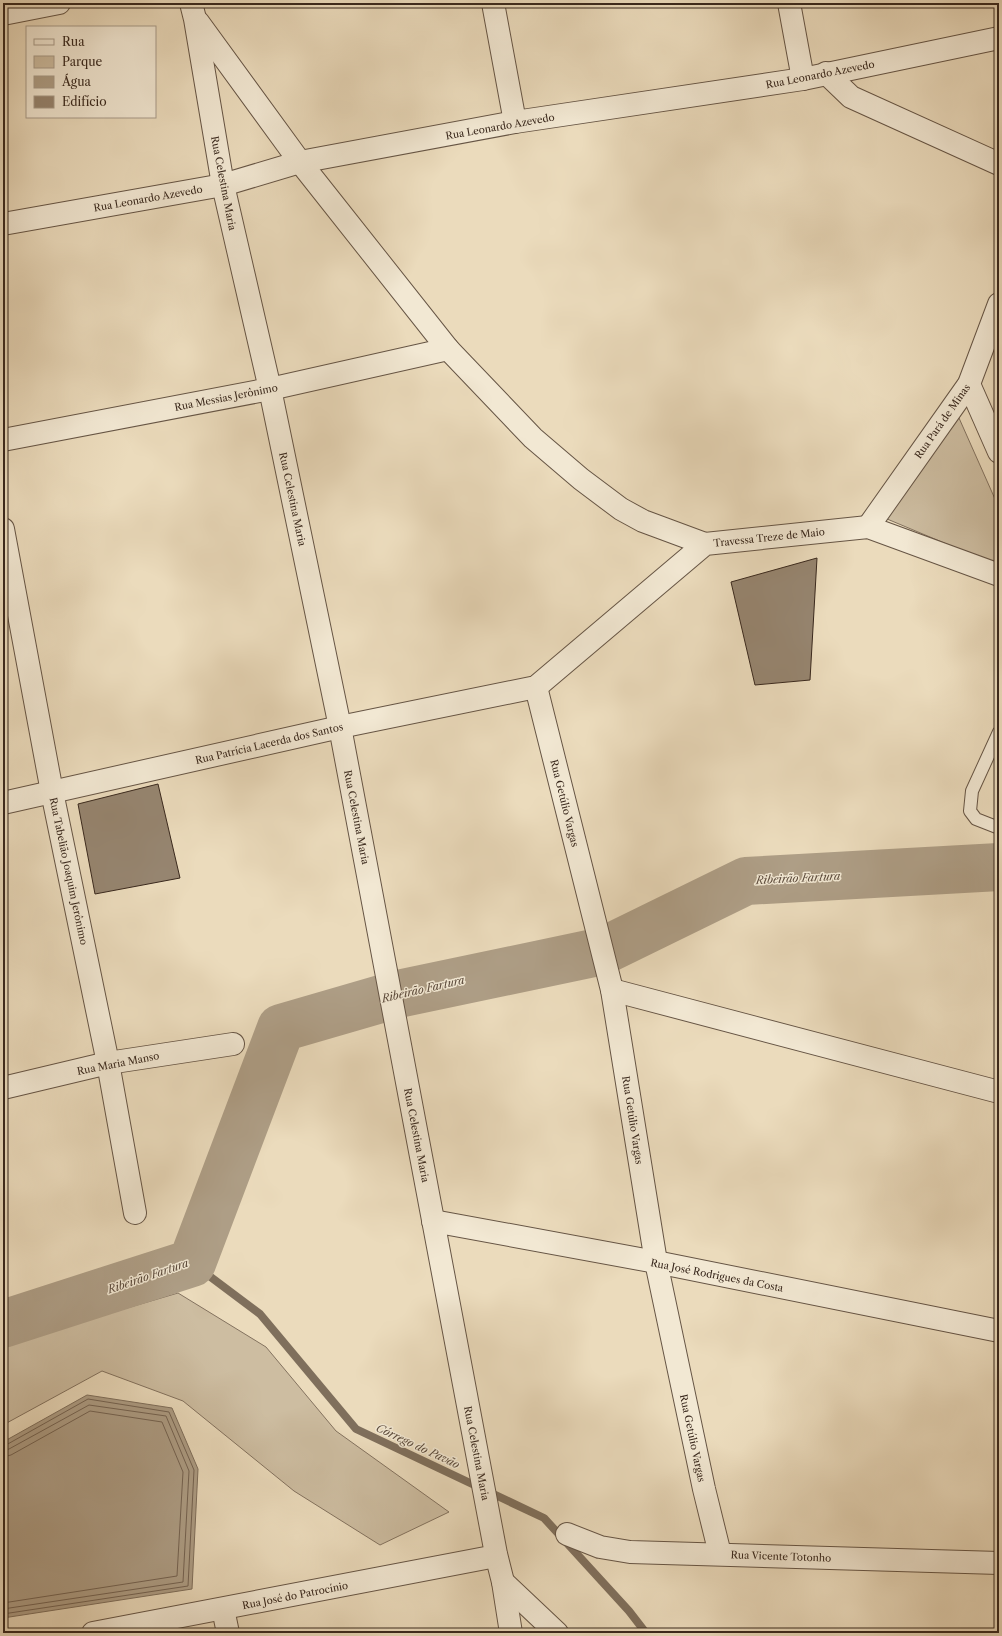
<svg xmlns="http://www.w3.org/2000/svg" width="1002" height="1636" viewBox="0 0 1002 1636" font-family="'Libre Caslon Text',serif">
  <style>
    .green { fill: #cdbda1; stroke: #83725f }
    .water { fill: #ae9e86; stroke: #7f6f5c }
    .lines { fill: none; stroke-linecap: round; stroke-linejoin: round }
    .shore { stroke: #746352; stroke-width: 1 }
    .stream { stroke: #7f6f5c; stroke-width: 8 }
    .river { stroke: #ae9e86; stroke-width: 48 }
    .building { fill: #968570; stroke: #39281d }
    .service-casing { stroke: #665545; stroke-width: 14 }
    .minor-casing { stroke: #665545; stroke-width: 24 }
    .service { stroke: #f2e8d3; stroke-width: 12 }
    .minor { stroke: #f2e8d3; stroke-width: 22 }
    .labels { text-anchor: middle; stroke-width: 3; stroke-linejoin: round; paint-order: stroke }
    .street-label { font-size: 10px; fill: #39281d; stroke: #f2e8d3 }
    .water-label { font-size: 11px; font-style: italic; fill: #5c4b3c; stroke: #f2e8d3 }
  </style>
  <rect width="100%" height="100%" fill="#ebdbbc"/>
  <filter id="stains"><feTurbulence type="fractalNoise" baseFrequency=".005" numOctaves="4"/><feColorMatrix values="0 0 0 0 .2 0 0 0 0 .09 0 0 0 0 .02 0 0 0 .5 -.17"/></filter>
  <radialGradient id="worn" r=".72"><stop offset=".6" stop-color="#630" stop-opacity="0"/><stop offset="1" stop-color="#630" stop-opacity=".3"/></radialGradient>
  <!-- green -->
  <g class="green">
    <path d="M955,409L999,508V566L880,516Z"/>
    <path d="M178,1293L266,1347L336,1431L449,1512L380,1545L294,1491L183,1401L102,1371L3,1425V1346L15,1341Z"/>
  </g>
  <!-- water -->
  <path class="water" d="M87,1395L172,1408L198,1469L192,1589L3,1618V1442Z"/>
  <g class="lines">
    <!-- shore -->
    <g class="shore">
      <path d="M3,1446L6,1445L88,1399L169,1412L194,1470L188,1586L3,1614"/>
      <path d="M3,1451L9,1449L89,1405L166,1416L189,1471L183,1582L3,1609"/>
      <path d="M3,1457L11,1455L90,1411L162,1422L183,1472L177,1576L3,1603"/>
    </g>
    <!-- stream -->
    <path class="stream" d="M192,1263L260,1314L356,1429L544,1518L629,1611L646,1633"/>
    <!-- river -->
    <path class="river" d="M3,1324L192,1263L281,1028L398,994L603,951L746,881L999,867"/>
  </g>
  <!-- building -->
  <g class="building">
    <path d="M817,558L810,680L755,685L731,582Z"/>
    <path d="M158,784L180,878L95,894L78,804Z"/>
  </g>
  <g class="lines">
    <defs>
      <path id="service" d="M999,732L972,791L970,811L976,819L999,828"/>
      <g id="minor">
        <path d="M191,3L195,19L223,185L270,389L340,727L496,1554L503,1582L511,1633"/>
        <path d="M493,3L515,122"/>
        <path d="M789,3L803,79"/>
        <path d="M3,14L59,3"/>
        <path d="M198,22L300,162L448,349L533,438L581,479L621,509L643,521L705,544"/>
        <path d="M826,73L851,97L999,164"/>
        <path d="M3,224L223,185L300,162L515,122L803,79L999,38"/>
        <path d="M969,384L999,452"/>
        <path d="M3,440L270,389L448,349"/>
        <path d="M868,527L969,384L999,304"/>
        <path d="M3,529L52,792L108,1063L135,1213"/>
        <path d="M536,687L612,990L656,1262L704,1489L720,1554"/>
        <path d="M3,803L340,727L536,687L705,544L868,527L999,575"/>
        <path d="M612,990L999,1092"/>
        <path d="M3,1088L108,1063L233,1044"/>
        <path d="M433,1221L656,1262L999,1331"/>
        <path d="M567,1534L600,1547L630,1552L999,1563"/>
        <path d="M503,1582L557,1633"/>
        <path d="M223,1609L228,1633"/>
        <path d="M93,1633L496,1556"/>
      </g>
    </defs>
    <!-- service casing -->
    <use href="#service" class="service-casing"/>
    <!-- minor casing -->
    <use href="#minor" class="minor-casing"/>
    <!-- service -->
    <use href="#service" class="service"/>
    <!-- minor -->
    <use href="#minor" class="minor"/>
  </g>
  <g class="labels">
    <!-- street labels -->
    <g class="street-label">
      <text transform="translate(820 74) rotate(-11)" y="4">Rua Leonardo Azevedo</text>
      <text transform="translate(500 126) rotate(-10)" y="4">Rua Leonardo Azevedo</text>
      <text transform="translate(224 183) rotate(79)" y="4">Rua Celestina Maria</text>
      <text transform="translate(148 198) rotate(-10)" y="4">Rua Leonardo Azevedo</text>
      <text transform="translate(226 397) rotate(-11)" y="4">Rua Messias Jerônimo</text>
      <text transform="translate(942 421) rotate(-55)" y="4">Rua Pará de Minas</text>
      <text transform="translate(293 499) rotate(78)" y="4">Rua Celestina Maria</text>
      <text transform="translate(769 537) rotate(-6)" y="4">Travessa Treze de Maio</text>
      <text transform="translate(269 743) rotate(-13)" y="4">Rua Patrícia Lacerda dos Santos</text>
      <text transform="translate(565 803) rotate(76)" y="4">Rua Getúlio Vargas</text>
      <text transform="translate(357 817) rotate(79)" y="4">Rua Celestina Maria</text>
      <text transform="translate(69 871) rotate(78)" y="4">Rua Tabelião Joaquim Jerônimo</text>
      <text transform="translate(118 1063) rotate(-11)" y="4">Rua Maria Manso</text>
      <text transform="translate(633 1120) rotate(81)" y="4">Rua Getúlio Vargas</text>
      <text transform="translate(417 1135) rotate(79)" y="4">Rua Celestina Maria</text>
      <text transform="translate(717 1275) rotate(11)" y="4">Rua José Rodrigues da Costa</text>
      <text transform="translate(693 1438) rotate(78)" y="4">Rua Getúlio Vargas</text>
      <text transform="translate(477 1453) rotate(79)" y="4">Rua Celestina Maria</text>
      <text transform="translate(781 1556) rotate(2)" y="4">Rua Vicente Totonho</text>
      <text transform="translate(295 1595) rotate(-11)" y="4">Rua José do Patrocínio</text>
    </g>
    <!-- water labels -->
    <g class="water-label">
      <text transform="translate(798 878) rotate(-3)" y="4">Ribeirão Fartura</text>
      <text transform="translate(423 989) rotate(-13)" y="4">Ribeirão Fartura</text>
      <text transform="translate(148 1276) rotate(-19)" y="4">Ribeirão Fartura</text>
      <text transform="translate(418 1446) rotate(25)" y="4">Córrego do Pavão</text>
    </g>
  </g>
  <!-- margin -->
  <rect width="1002" height="1636" fill="none" stroke="#ebdbbc" stroke-width="16"/>
  <rect x="4" y="4" width="994" height="1628" fill="none" stroke="#39281d" stroke-width="2"/>
  <rect x="8" y="8" width="986" height="1620" fill="none" stroke="#39281d"/>
  <!-- legend -->
  <rect x="26" y="26" width="130" height="92" fill="#f2e8d3" stroke="#a89b8a"/>
  <rect x="34" y="39" width="20" height="6" fill="#f2e8d3" stroke="#a89b8a"/>
  <text x="62" y="46" font-size="12" fill="#39281d">Rua</text>
  <rect x="34" y="56" width="20" height="12" fill="#cdbda1" stroke="#a89b8a"/>
  <text x="62" y="66" font-size="12" fill="#39281d">Parque</text>
  <rect x="34" y="76" width="20" height="12" fill="#ae9e86" stroke="#a89b8a"/>
  <text x="62" y="86" font-size="12" fill="#39281d">Água</text>
  <rect x="34" y="96" width="20" height="12" fill="#968570" stroke="#a89b8a"/>
  <text x="62" y="106" font-size="12" fill="#39281d">Edifício</text>
  <rect width="100%" height="100%" filter="url(#stains)"/>
  <rect width="100%" height="100%" fill="url(#worn)"/>
</svg>
